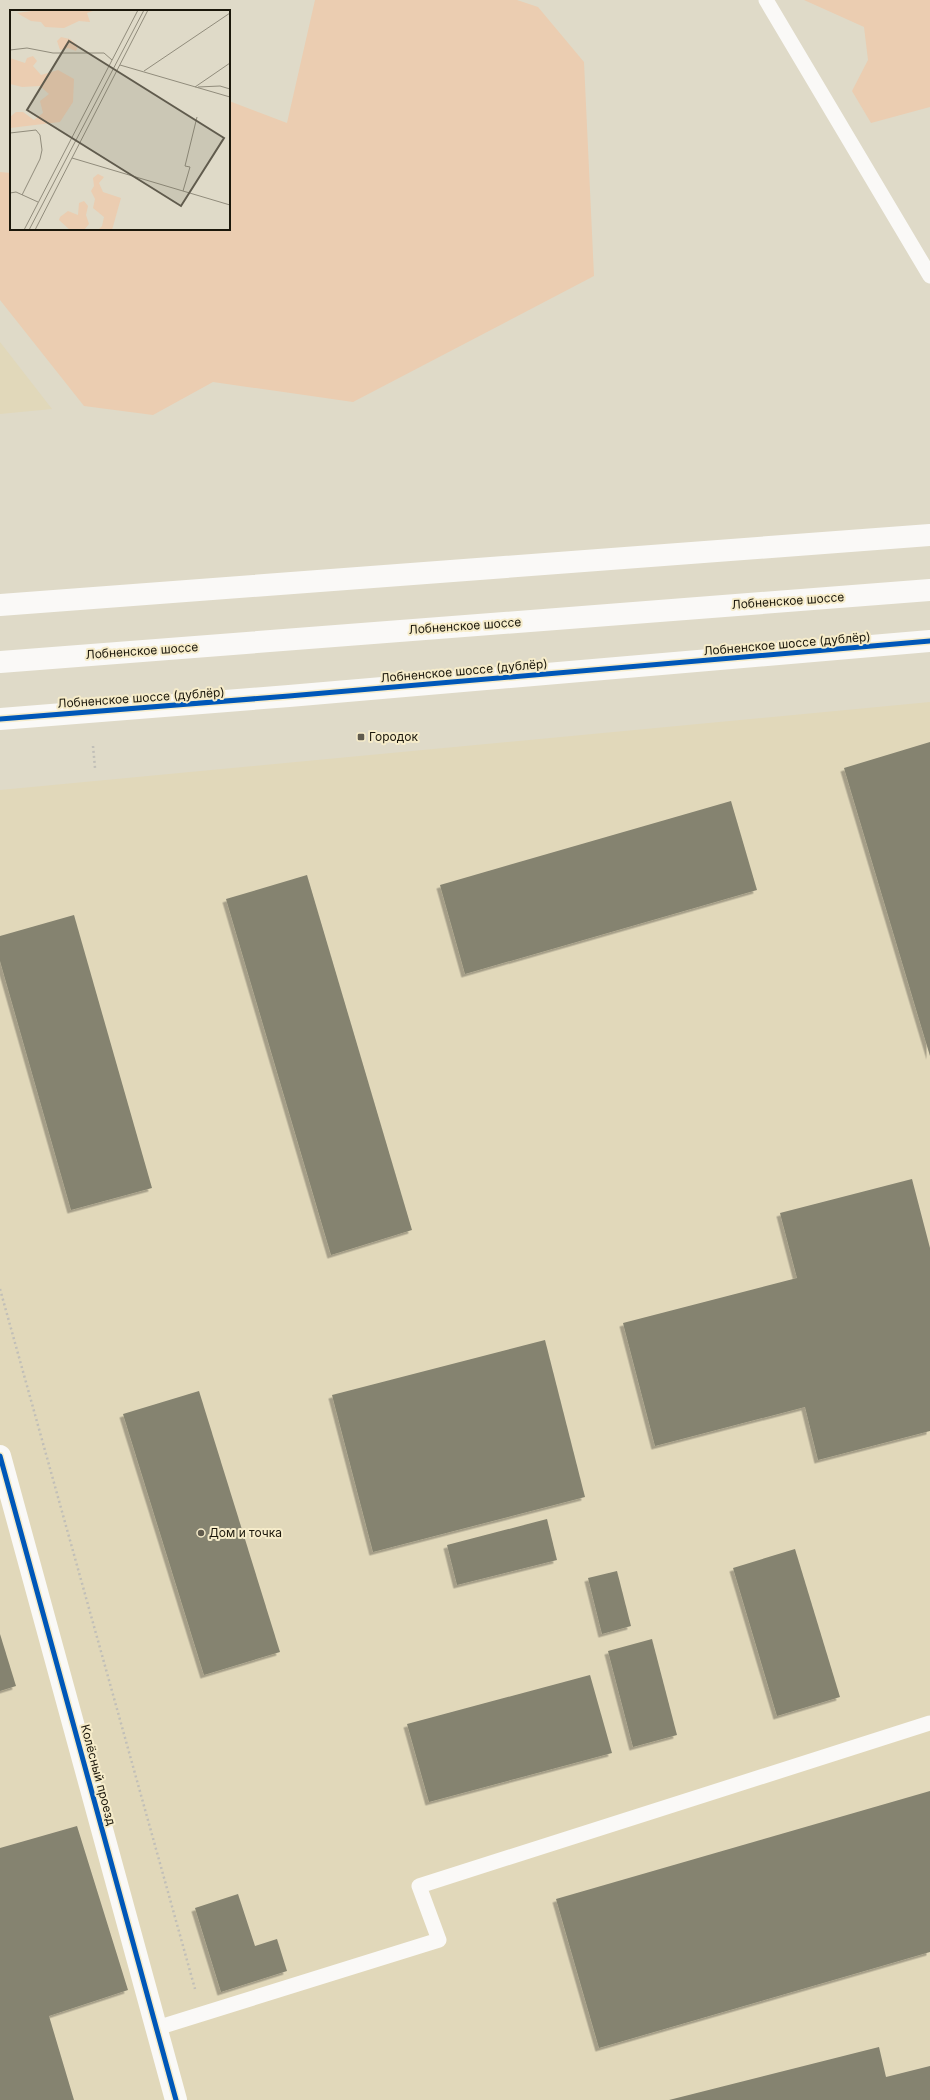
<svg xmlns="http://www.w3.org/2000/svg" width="930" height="2100" viewBox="0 0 930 2100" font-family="Inter,sans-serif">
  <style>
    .built { fill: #e1d8ba }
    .green { fill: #ebcdb1 }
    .building { fill: #858370; filter: url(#shadow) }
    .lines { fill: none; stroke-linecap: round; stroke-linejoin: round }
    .path { stroke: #c1bfb8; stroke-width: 2.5; stroke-dasharray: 2 3; stroke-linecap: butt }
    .service { stroke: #faf9f7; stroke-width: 15 }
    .minor { stroke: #faf9f7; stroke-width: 22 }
    .secondary { stroke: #faf9f7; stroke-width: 22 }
    .cycleway-casing { stroke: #f6ecca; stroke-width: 8 }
    .cycleway { stroke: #0057b8; stroke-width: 5 }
    .poi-dot { fill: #605b4d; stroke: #f6ecca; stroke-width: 1.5 }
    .labels { text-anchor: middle; stroke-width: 4; stroke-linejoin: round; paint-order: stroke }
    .street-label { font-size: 12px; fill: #1b170b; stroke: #f6ecca }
    .poi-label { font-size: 12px; fill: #1b170b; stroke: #f6ecca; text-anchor: start }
    .inset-road { fill: none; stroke: #918c7c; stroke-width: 1 }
    .view { fill: #605b4d; fill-opacity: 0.15; stroke: #605b4d; stroke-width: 2 }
    .inset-edge { fill: none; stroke: #1b170b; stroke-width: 2 }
  </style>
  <defs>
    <filter id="shadow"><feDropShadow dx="-3.5" dy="3.5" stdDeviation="0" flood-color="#0004"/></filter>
  </defs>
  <rect width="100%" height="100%" fill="#dfdac8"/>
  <!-- built -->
  <g class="built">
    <path d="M0,342L52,409L0,414Z"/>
    <path d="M930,702V2100H0V790Z"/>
  </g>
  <!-- green -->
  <g class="green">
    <path d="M315,0H517L538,7L584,62L594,276L353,402L213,382L153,415L84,406L0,300V172L11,173V229H229V101L287,123Z"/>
    <path d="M804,0H930V107L871,123L852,91L868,60L864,27Z"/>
  </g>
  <!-- building -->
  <g class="building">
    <path d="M930,742V1056L844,768Z"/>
    <path d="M731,801L757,890L465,974L440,885Z"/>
    <path d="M307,875L412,1230L331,1255L226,899Z"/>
    <path d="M74,915L152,1188L71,1210L0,961V936Z"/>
    <path d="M912,1179L930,1248V1431L818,1460L805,1407L655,1446L623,1323L797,1278L780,1213Z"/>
    <path d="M545,1340L585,1497L373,1552L332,1395Z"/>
    <path d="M199,1391L280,1652L204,1675L123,1414Z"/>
    <path d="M547,1519L557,1560L457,1585L447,1545Z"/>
    <path d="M795,1549L840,1697L777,1716L733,1568Z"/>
    <path d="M617,1571L631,1626L602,1634L588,1578Z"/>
    <path d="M0,1634L16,1686L0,1691Z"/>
    <path d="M652,1639L677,1735L633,1747L608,1651Z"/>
    <path d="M590,1675L612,1753L429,1802L407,1724Z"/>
    <path d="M930,1791V1952L599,2048L556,1899Z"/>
    <path d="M77,1826L128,1990L49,2016L74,2100H0V1848Z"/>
    <path d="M238,1894L255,1946L277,1939L287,1971L221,1992L195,1908Z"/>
    <path d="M879,2047L886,2077L930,2066V2100H669Z"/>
  </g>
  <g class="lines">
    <!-- path -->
    <g class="path">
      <path d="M93,746L95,768"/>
      <path d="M0,1289L195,1989"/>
    </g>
    <!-- service -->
    <g class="service">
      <path d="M766,0L930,276"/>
      <path d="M157,2028L439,1940L419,1886L930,1723"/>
    </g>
    <!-- minor -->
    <g class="minor">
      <path d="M0,719L289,696L930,641"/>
      <path d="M0,1456L176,2100"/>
    </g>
    <!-- secondary -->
    <g class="secondary">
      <path d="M0,605L930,535"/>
      <path d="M0,662L930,590"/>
    </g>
    <defs>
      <g id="cycleway">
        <path d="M0,719L289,696L930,641"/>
        <path d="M0,1456L176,2100"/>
      </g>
    </defs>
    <!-- cycleway casing -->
    <use href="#cycleway" class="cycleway-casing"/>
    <!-- cycleway -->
    <use href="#cycleway" class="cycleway"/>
  </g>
  <!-- markers -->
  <g class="poi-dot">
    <rect x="357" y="733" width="8" height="8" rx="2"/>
    <circle cx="201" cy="1533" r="4"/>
  </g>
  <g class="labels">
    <!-- street labels -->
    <g class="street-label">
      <text transform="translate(788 601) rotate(-4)" y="4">Лобненское шоссе</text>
      <text transform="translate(465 626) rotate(-4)" y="4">Лобненское шоссе</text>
      <text transform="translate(787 644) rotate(-5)" y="4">Лобненское шоссе (дублёр)</text>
      <text transform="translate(142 651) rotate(-4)" y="4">Лобненское шоссе</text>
      <text transform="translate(464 671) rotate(-5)" y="4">Лобненское шоссе (дублёр)</text>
      <text transform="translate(141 698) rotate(-4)" y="4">Лобненское шоссе (дублёр)</text>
      <text transform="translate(98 1775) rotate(75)" y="4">Колёсный проезд</text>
    </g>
    <!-- poi labels -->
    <g class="poi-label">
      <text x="369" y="741">Городок</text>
      <text x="209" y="1537">Дом и точка</text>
    </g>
  </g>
  <!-- overview -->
  <g transform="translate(10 10)">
    <rect width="220" height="220" fill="#dfdac8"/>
    <path d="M29,0H86L77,3L80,12L69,11L54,18L35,17L31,12L21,11L7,3ZM51,27L60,29L68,36L66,41L58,38L50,40L47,31ZM23,46L27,51L23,56L31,65L48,60L64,69L63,92L50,112L0,118V107L6,102H13L24,110L33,103L30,91L39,84L30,76L12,77L0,74V48L15,53L17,48ZM88,164L94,167L89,173L93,182L111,188L102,220H88L92,216L94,207L83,198L85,189L81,181L84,176L83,168ZM74,191L78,196L76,205L79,214L74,220H60L49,210L50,207L58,201L68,205L69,193Z" fill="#ebcdb1"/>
    <path class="inset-road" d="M0,40L17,38L43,43H94L102,50M110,55L220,87M134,61L220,3M185,77L220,53M188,77L210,76L220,79M0,123L26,120L30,125L32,140L30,149L12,185M62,148L220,195M173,181L180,157L175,156L187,107M0,183L6,182L28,192M14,220L128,0M19,220L134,0M25,220L138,0"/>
    <path class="view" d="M59,31L214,128L171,196L17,100Z"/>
    <rect width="220" height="220" class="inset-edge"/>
  </g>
</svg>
